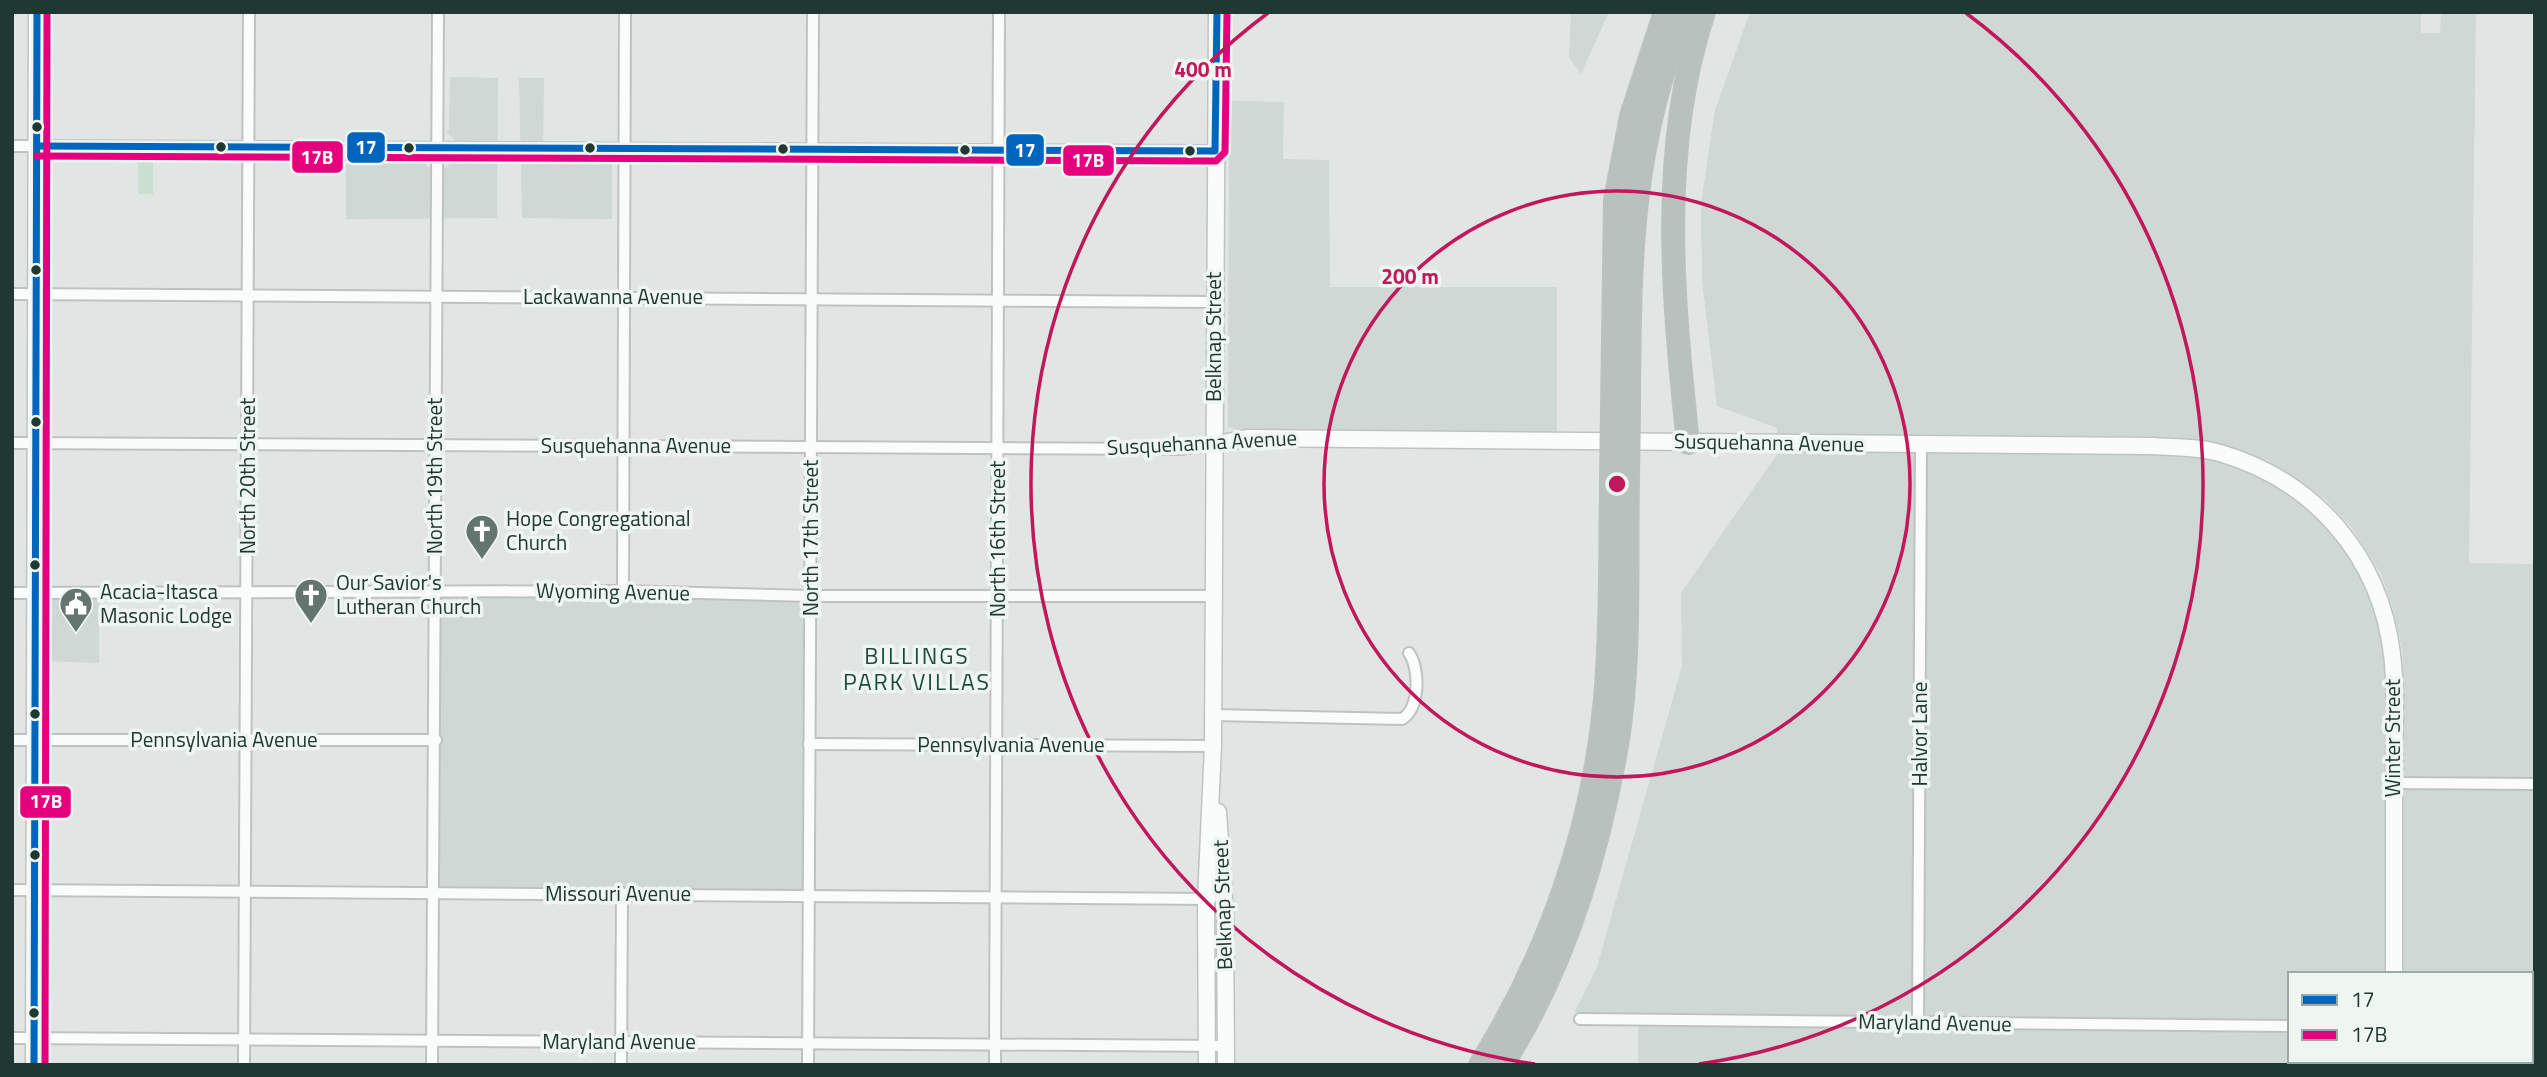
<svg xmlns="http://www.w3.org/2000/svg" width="2547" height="1077" viewBox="0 0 2547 1077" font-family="'Titillium Web',sans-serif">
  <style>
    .built { fill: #cfd8d4 }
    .green { fill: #cadfd1 }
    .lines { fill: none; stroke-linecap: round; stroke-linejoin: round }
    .street-casing { stroke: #bec3c1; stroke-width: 14 }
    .secondary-casing { stroke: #bdc4c1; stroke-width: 19 }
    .highway-casing { stroke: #bbc3c1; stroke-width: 24 }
    .street { stroke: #fafbfb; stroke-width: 10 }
    .secondary { stroke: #fafbfb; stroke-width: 16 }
    .highway { stroke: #b9c1bf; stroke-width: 21 }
    .highway-bridge-casing { stroke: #bbc3c1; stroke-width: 24; stroke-linecap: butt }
    .highway-bridge { stroke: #b9c1bf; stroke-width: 21 }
    .bus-1-casing { stroke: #eff6f2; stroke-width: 12 }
    .bus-2-casing { stroke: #eff6f2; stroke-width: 12 }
    .bus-1 { stroke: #0065bd; stroke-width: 7 }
    .bus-2 { stroke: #e5007d; stroke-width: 7 }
    .ring { fill: none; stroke: #c2185b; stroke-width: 3.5 }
    .bus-dot { fill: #203832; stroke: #eff6f2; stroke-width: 2.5 }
    .labels { text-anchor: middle; stroke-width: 7; stroke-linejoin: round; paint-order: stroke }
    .street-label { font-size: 21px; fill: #203832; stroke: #eff6f2 }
    .poi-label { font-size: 21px; fill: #203832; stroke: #eff6f2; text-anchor: start }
    .neighbourhood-label { font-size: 23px; letter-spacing: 2px; fill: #1e493e; stroke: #eff6f2 }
    .centre { fill: #c2185b; stroke: #eff6f2; stroke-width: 3.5 }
    .ring-label { font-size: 21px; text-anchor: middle; font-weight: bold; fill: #c2185b; stroke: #eff6f2; stroke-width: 7; stroke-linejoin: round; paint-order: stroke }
    .line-badge { stroke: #eff6f2; stroke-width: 2.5 }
    .badge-label { font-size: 19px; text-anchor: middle; font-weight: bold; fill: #fff }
  </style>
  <rect width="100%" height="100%" fill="#e1e6e4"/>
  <!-- built -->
  <g class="built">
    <path d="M1571,12H1609L1581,74L1569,57Z"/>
    <path d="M1750,12H2421V33H2440L2441,12H2476L2469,563L2535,564V1065H2399V1061H2531V974H2400L2403,653L2393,609L2381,574L2352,528L2326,500L2268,461L2210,443L2169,438L1777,435V428L1717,406L1702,280L1701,204L1715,110Z"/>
    <path d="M450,77L498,78L497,218L346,219V154H423L430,156L432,161H426L427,167H449L445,157L454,154V139L445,131L449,130Z"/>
    <path d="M519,78H544L543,155L611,156L618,161L612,163V219L522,218Z"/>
    <path d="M1229,101L1284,102L1283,159L1329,160L1330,287H1557V435L1240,431L1228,427Z"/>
    <path d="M1780,450L2169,453L2206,458L2248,470L2297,496L2333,531L2365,580L2380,624L2388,672V974H2290V1061H2387V1065H1638V1014L1574,1013L1597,967L1682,666L1681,593Z"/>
    <path d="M436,591L810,596L809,895L433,894Z"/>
    <path d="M54,598H99V663L42,661L44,603Z"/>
  </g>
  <!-- green -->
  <rect class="green" x="138" y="162" width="15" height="32"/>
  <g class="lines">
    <defs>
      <g id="street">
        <path d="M12,146L1215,151"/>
        <path d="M12,294L1214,302"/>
        <path d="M12,443L1180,449L1214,445"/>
        <path d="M623,591L625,12"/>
        <path d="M12,593L623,591L810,596H1213"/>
        <path d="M1213,715L1402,719C1420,708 1420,669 1409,653"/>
        <path d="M12,740H436"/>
        <path d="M809,744L1213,746"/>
        <path d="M2394,783L2535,784"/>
        <path d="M12,890L1211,899"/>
        <path d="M1580,1019L2290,1026"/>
        <path d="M1918,1023L1921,444"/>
        <path d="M12,1038L1225,1046"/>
        <path d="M244,1065L249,12"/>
        <path d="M432,1065L438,12"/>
        <path d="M621,1065L622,893"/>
        <path d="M808,1065L813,12"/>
        <path d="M995,1065L999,12"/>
      </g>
      <g id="secondary">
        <path d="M1214,445L1247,438L2152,446C2174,447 2198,447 2220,453C2315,481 2380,556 2392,654C2397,696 2394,740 2394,782C2394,846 2394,910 2394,974"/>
        <path d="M1218,812L1225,914L1226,1065"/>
        <path d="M34,1065L37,12"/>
        <path d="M1207,1065L1206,899L1213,746L1217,12"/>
        <path d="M2393,1065V1061"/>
      </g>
      <g id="highway">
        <path d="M1612,407L1615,200L1631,116L1665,12"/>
        <path d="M1629,408C1630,265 1629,148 1685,12"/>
        <path d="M1688,443C1673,299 1658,151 1704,12"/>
        <path d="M1480,1065C1549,954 1593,829 1605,699C1611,627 1610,553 1611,480"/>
        <path d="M1502,1065C1561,974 1594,868 1614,762C1632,671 1626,573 1628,481"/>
      </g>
    </defs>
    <!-- street casing -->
    <use href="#street" class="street-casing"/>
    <!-- secondary casing -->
    <use href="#secondary" class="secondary-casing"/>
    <!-- highway casing -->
    <use href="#highway" class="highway-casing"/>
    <!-- street -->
    <use href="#street" class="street"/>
    <!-- secondary -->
    <use href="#secondary" class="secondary"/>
    <!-- highway -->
    <use href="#highway" class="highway"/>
    <defs>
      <g id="highway-bridge">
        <path d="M1611,480L1612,407"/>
        <path d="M1628,481L1629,408"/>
      </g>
    </defs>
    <!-- highway-bridge casing -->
    <use href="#highway-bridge" class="highway-bridge-casing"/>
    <!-- highway-bridge -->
    <use href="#highway-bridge" class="highway-bridge"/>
    <defs>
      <g id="bus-1">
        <path d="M37,146L1215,151L1217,12"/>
        <path d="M34,1065L37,12"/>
      </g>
      <g id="bus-2">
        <path d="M37,156L1216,161L1225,152L1227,12"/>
        <path d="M45,1065L47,12"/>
      </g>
    </defs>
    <!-- bus-1 casing -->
    <use href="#bus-1" class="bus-1-casing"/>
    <!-- bus-2 casing -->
    <use href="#bus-2" class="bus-2-casing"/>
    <!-- bus-1 -->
    <use href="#bus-1" class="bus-1"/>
    <!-- bus-2 -->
    <use href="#bus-2" class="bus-2"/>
  </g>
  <!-- distance rings -->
  <g class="ring">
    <circle cx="1617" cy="484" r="293"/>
    <path d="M1535 1064A586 586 0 0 1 1268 13M1966 13A586 586 0 0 1 1699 1064"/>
  </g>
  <!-- icons -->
  <defs>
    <symbol id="church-pin" viewBox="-11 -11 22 30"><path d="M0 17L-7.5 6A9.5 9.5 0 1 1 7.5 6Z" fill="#647570" stroke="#eff6f2"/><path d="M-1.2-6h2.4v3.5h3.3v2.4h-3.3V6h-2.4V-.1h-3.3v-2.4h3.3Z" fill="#fff"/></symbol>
    <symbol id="civic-pin" viewBox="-11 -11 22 30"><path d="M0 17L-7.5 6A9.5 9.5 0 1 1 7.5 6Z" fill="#647570" stroke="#eff6f2"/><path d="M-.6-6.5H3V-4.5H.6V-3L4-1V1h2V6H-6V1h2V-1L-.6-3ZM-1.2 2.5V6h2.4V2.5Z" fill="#fff"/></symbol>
  </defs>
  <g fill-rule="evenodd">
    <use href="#church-pin" x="463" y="512" width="38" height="52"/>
    <use href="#church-pin" x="292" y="576" width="38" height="52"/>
    <use href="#civic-pin" x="57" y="585" width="38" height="52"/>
  </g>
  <!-- markers -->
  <g class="bus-dot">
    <circle cx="37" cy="127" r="6"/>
    <circle cx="221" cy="147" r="6"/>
    <circle cx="409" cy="148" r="6"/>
    <circle cx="590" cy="148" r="6"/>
    <circle cx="783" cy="149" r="6"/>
    <circle cx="965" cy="150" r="6"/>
    <circle cx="1190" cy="151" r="6"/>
    <circle cx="36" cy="270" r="6"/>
    <circle cx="36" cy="422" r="6"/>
    <circle cx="35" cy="565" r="6"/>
    <circle cx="35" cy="714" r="6"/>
    <circle cx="35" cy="855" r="6"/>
    <circle cx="34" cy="1013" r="6"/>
  </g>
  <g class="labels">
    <!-- street labels -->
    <g class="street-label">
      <text x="613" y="304">Lackawanna Avenue</text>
      <text transform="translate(1214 337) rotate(-90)" y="7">Belknap Street</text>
      <text transform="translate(1202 443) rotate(-3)" y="7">Susquehanna Avenue</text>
      <text transform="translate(1769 443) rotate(1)" y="7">Susquehanna Avenue</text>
      <text x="636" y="453">Susquehanna Avenue</text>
      <text transform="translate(248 476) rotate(-90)" y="7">North 20th Street</text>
      <text transform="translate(435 476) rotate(-90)" y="7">North 19th Street</text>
      <text transform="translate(811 538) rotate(-90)" y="7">North 17th Street</text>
      <text transform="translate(998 539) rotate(-90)" y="7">North 16th Street</text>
      <text transform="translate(613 592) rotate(1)" y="7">Wyoming Avenue</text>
      <text transform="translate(1920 734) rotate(-90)" y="7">Halvor Lane</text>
      <text transform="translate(2393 738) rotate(-90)" y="7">Winter Street</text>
      <text x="224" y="747">Pennsylvania Avenue</text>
      <text x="1011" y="752">Pennsylvania Avenue</text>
      <text x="618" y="901">Missouri Avenue</text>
      <text transform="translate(1223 905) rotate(-92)" y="7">Belknap Street</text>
      <text transform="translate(1935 1023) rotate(1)" y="7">Maryland Avenue</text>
      <text x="619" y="1049">Maryland Avenue</text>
    </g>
    <!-- poi labels -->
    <g class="poi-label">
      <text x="506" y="526">Hope Congregational<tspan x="506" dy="24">Church</tspan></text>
      <text x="336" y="590">Our Savior's<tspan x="336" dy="24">Lutheran Church</tspan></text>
      <text x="100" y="599">Acacia-Itasca<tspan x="100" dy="24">Masonic Lodge</tspan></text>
    </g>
    <!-- neighbourhood labels -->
    <g class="neighbourhood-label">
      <text x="917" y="664">BILLINGS<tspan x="917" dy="26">PARK VILLAS</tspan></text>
    </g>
  </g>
  <circle cx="1617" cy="484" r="10" class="centre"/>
  <g class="ring-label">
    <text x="1203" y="77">400 m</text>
    <text x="1410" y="284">200 m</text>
  </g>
  <g class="line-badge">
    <rect x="346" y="131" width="40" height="33" rx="7" fill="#0065bd"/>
    <rect x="1005" y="133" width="40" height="34" rx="7" fill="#0065bd"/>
    <rect x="291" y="140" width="53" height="34" rx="7" fill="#e5007d"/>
    <rect x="1062" y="144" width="53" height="33" rx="7" fill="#e5007d"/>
    <rect x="19" y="785" width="53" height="34" rx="7" fill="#e5007d"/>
  </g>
  <g class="badge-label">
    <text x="366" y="154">17</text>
    <text x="1025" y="157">17</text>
    <text x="317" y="164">17B</text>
    <text x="1088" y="167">17B</text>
    <text x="46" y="808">17B</text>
  </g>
  <!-- border -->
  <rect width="2547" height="1077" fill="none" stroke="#203832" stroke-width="28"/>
  <!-- legend -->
  <rect x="2288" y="972" width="245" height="91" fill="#eff6f2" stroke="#9caaa5" stroke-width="2"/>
  <rect x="2302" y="995" width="35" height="10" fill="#0065bd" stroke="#9caaa5" stroke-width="2"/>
  <text x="2351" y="1007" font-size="21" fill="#203832">17</text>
  <rect x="2302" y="1030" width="35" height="10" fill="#e5007d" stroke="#9caaa5" stroke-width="2"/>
  <text x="2351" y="1042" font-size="21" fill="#203832">17B</text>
</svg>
